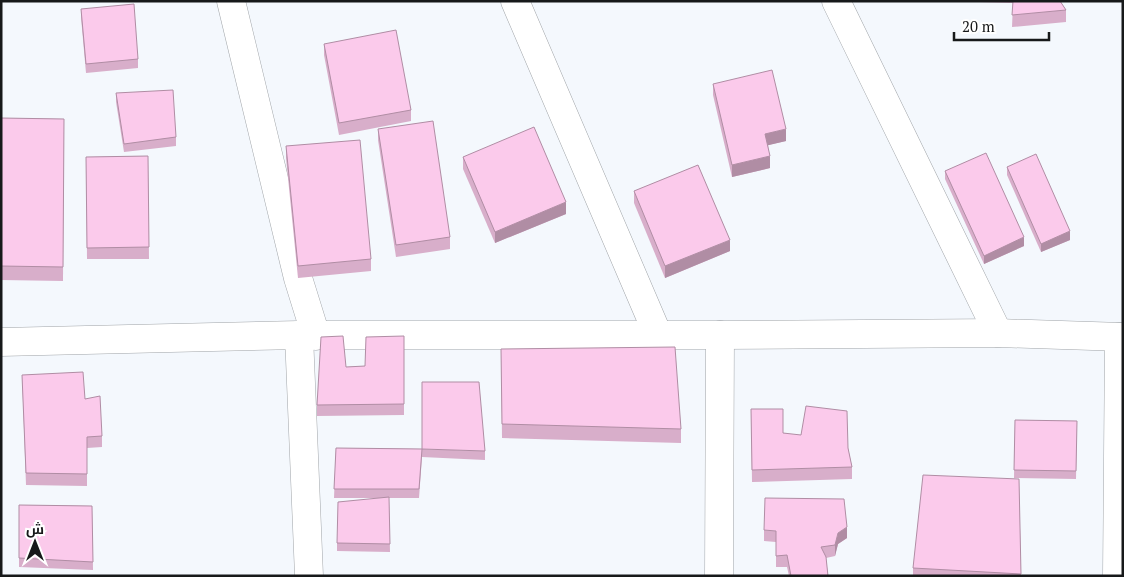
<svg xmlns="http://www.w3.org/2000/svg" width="1124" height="577" viewBox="0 0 1124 577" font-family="'PT Serif',Cairo,serif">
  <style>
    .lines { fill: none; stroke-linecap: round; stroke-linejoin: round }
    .street-casing { stroke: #a1a5a9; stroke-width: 29 }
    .secondary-casing { stroke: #a1a5a9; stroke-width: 29 }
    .street { stroke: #fff; stroke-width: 28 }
    .secondary { stroke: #fff; stroke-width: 28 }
    .wall { fill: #d8aeca }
    .shaded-wall { fill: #b08da4 }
    .building { fill: #fbcaeb; stroke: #b08da4 }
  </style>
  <rect width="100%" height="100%" fill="#f4f8fd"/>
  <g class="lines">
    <defs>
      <g id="street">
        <path d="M231,1L298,278L316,336"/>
        <path d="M515,1L658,335"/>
        <path d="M836,1L998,333"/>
        <path d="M299,335L309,576"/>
        <path d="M719,576L720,335"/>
        <path d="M1117,576L1119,337"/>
      </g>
      <path id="secondary" d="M1,342L299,335H720L998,333L1123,337"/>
    </defs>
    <!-- street casing -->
    <use href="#street" class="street-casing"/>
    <!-- secondary casing -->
    <use href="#secondary" class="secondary-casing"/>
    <!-- street -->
    <use href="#street" class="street"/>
    <!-- secondary -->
    <use href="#secondary" class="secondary"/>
  </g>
  <!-- wall -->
  <g class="wall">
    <path d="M946,1H1060L1066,10V22L1012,27L1013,3Z"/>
    <path d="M81,9L138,59V68L86,73L81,17Z"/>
    <path d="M324,44L411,110V121L339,135L324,55Z"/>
    <path d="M713,84L786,141L768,145L770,168L732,177L713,95Z"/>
    <path d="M116,93L176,137V146L124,152L116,102Z"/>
    <path d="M1,118L64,119L63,281L1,280Z"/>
    <path d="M378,129L450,237V249L396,257L378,140Z"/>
    <path d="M286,146L371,259V271L298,278L286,158Z"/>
    <path d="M148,156L149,259H87L86,157Z"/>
    <path d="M463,157L566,214L495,243L463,169Z"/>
    <path d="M1007,167L1070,240L1041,252L1007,175Z"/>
    <path d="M945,171L1024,246L984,264L945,179Z"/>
    <path d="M634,191L730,251L665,278L634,203Z"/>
    <path d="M404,336V415L317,416V405L346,367L365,366Z"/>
    <path d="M501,349L681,429V443L502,438Z"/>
    <path d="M22,375L85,399L102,436V447L87,448V486L26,485Z"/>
    <path d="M751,409L783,433L848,448L852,467V479L752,482Z"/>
    <path d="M1015,420L1077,421L1076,479L1014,478Z"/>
    <path d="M336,448L422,449L485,451V460L422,457L419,498H389L390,552L337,551V543L382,498H334Z"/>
    <path d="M1019,479L1021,576H913V568Z"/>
    <path d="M19,505L92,506L93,570L19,567Z"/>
    <path d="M764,530L847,538L838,544L835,556L826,558L828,576H789L787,567H776V542L764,541Z"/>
  </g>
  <!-- shaded-wall -->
  <g class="shaded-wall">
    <path d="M786,129V141L765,146V134Z"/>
    <path d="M770,156V168L732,177V165Z"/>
    <path d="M566,202V214L495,243V232Z"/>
    <path d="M1070,231V240L1041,252V244Z"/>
    <path d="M1024,237V246L984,264V256Z"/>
    <path d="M730,240V251L665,278V266Z"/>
    <path d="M847,527V538L838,544L835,556V545L838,533Z"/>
  </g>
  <!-- building -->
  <g class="building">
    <path d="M1013,1H1060L1066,10L1012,15Z"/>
    <path d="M134,4L138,59L86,64L81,9Z"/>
    <path d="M396,30L411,110L339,123L324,44Z"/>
    <path d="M772,70L786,129L765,134L770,156L732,165L713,84Z"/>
    <path d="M173,90L176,137L124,144L116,93Z"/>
    <path d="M1,118L64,119L63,267L1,266Z"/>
    <path d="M433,121L450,237L396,245L378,129Z"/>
    <path d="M534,127L566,202L495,232L463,157Z"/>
    <path d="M360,140L371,259L298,266L286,146Z"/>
    <path d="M986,153L1024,237L984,256L945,171Z"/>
    <path d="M1036,154L1070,231L1041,244L1007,167Z"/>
    <path d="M148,156L149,247L87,248L86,157Z"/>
    <path d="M698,165L730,240L665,266L634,191Z"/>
    <path d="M343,336L346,367L365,366L366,337L404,336V404L317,405L321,337Z"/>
    <path d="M675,347L681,429L502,424L501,349Z"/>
    <path d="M83,372L85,399L100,396L102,436L87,437V474L26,473L22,375Z"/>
    <path d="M422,382H479L485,451L422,449Z"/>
    <path d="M806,406L847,411L848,448L852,467L752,470L751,409H783V433L801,435Z"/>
    <path d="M1015,420L1077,421L1076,471L1014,470Z"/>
    <path d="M336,448L422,449L419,489H334Z"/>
    <path d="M923,475L1019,479L1021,574L913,568Z"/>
    <path d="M389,497L390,544L337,543L338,502Z"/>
    <path d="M765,498L844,499L847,527L838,533L835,545L821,547L826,557L828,576H791L787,555L776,556V531L764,530Z"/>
    <path d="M19,505L92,506L93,562L19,558Z"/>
  </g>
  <!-- border -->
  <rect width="1124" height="577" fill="none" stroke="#17191a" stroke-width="5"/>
  <!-- north arrow -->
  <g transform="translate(35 542)" stroke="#ffffff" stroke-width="4" paint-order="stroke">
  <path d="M0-4L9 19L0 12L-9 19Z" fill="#17191a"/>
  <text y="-8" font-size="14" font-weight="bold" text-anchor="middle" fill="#17191a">ش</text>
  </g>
  <!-- scale -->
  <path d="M954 32v8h95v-8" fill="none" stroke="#17191a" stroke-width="2.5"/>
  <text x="962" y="32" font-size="15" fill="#17191a" stroke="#ffffff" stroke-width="4" paint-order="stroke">20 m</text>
</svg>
